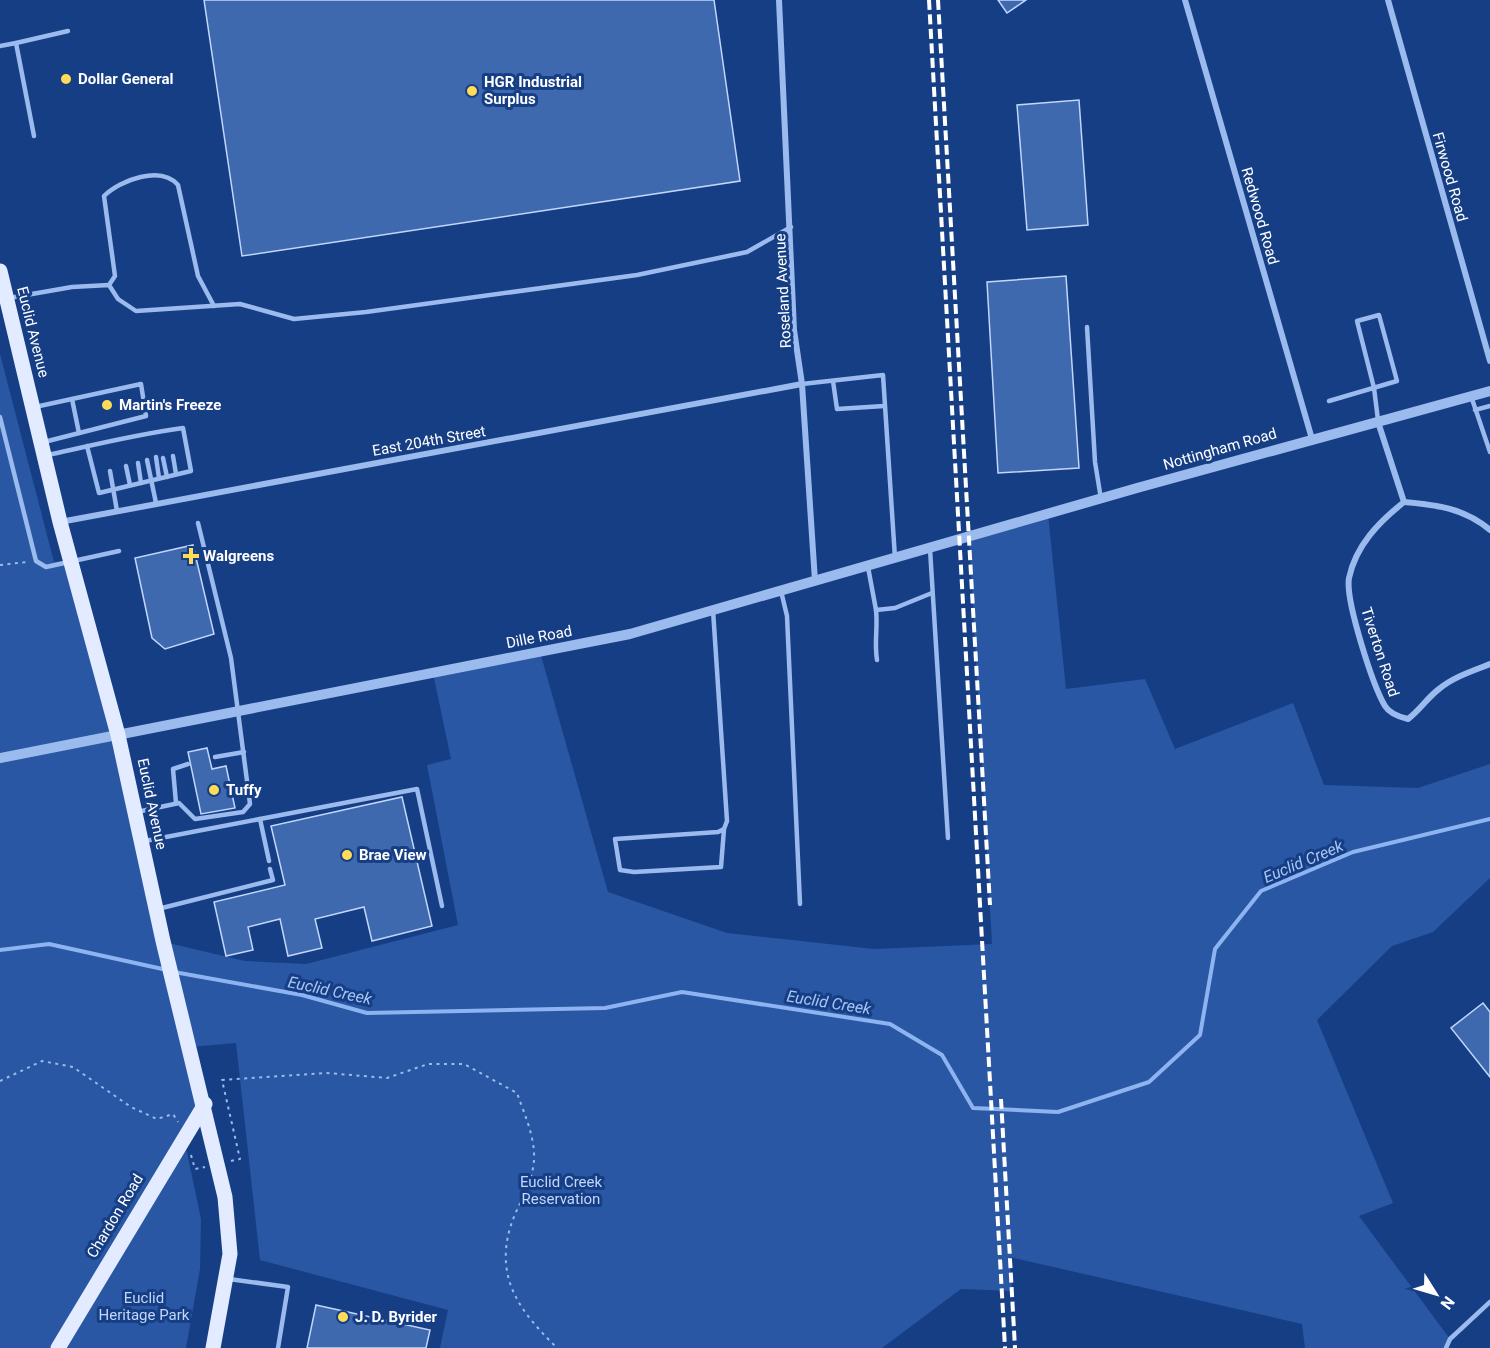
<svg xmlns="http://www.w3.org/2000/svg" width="1490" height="1348" viewBox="0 0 1490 1348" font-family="Roboto,sans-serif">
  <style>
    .green { fill: #2957a4 }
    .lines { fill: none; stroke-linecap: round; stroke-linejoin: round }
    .stream { stroke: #8db4f0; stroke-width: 4 }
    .building { fill: #3e69af; stroke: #c1d6fa; stroke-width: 1.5 }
    .path { stroke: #9bbaed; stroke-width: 2; stroke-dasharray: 3 4.5; stroke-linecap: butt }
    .service { stroke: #9bbaed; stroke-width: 4.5 }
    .minor { stroke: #9bbaed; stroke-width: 6 }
    .tertiary { stroke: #9bbaed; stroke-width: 10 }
    .primary { stroke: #e2ebff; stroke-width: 15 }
    .rail { stroke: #fff; stroke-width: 4; stroke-dasharray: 10 4.5; stroke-linecap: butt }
    .poi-dot { fill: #ffdb58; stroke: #163e85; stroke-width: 2 }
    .labels { text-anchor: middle; stroke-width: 6; stroke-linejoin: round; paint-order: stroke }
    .poi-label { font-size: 15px; font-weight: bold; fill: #fff; stroke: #163e85; text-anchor: start }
    .street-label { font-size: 15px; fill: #fff; stroke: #163e85 }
    .park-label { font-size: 15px; fill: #c1d6fa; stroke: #163e85 }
    .water-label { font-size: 16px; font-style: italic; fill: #a7c5f5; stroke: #163e85 }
  </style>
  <rect width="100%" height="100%" fill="#163e85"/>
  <!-- green -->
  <path class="green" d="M0,354L54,562L71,560L164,942L245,961L306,964L458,925L427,765L451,759L433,673L540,652L608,892L727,933L874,949L992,944L969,538L1048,514L1066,689L1145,679L1175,749L1293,703L1324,785L1418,788L1490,764V878L1433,932L1392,946L1317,1020L1393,1203L1359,1216L1450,1339L1446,1348H1305L1302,1324L1010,1257L1012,1291L961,1289L882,1348H440L448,1310L260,1260L236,1043L190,1047L205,1104L184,1138L201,1219L200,1269L186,1348H0Z"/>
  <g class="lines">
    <!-- stream -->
    <g class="stream">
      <path d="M0,950L49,944L167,970"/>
      <path d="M174,972L302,995L367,1013L605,1008L682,992L890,1024L942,1055L973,1108L1058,1112L1149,1082L1200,1035L1215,949L1261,891L1353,852L1490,819"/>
    </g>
  </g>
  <!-- building -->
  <g class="building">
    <path d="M204,0H714L740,181L242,256Z"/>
    <path d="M998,0H1026L1007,13Z"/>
    <path d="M1079,100L1088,225L1027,230L1017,105Z"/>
    <path d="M1066,276L1079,468L998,473L987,282Z"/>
    <path d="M193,545L214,634L165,649L152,638L135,558Z"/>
    <path d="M207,748L212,769L226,766L235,808L201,814L188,752Z"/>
    <path d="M402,797L432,926L372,941L364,907L315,919L322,948L288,956L280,919L248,927L253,950L226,956L214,902L285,885L271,826Z"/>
    <path d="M1483,1003L1490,1012V1077L1451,1028Z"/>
    <path d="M316,1305L430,1330L426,1348H307Z"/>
  </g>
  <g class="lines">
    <!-- path -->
    <g class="path">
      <path d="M0,565L27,562"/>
      <path d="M0,1081L42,1061L73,1067L131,1107L157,1119L173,1114L178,1122"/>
      <path d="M191,1155L195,1169L205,1167"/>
      <path d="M231,1161L240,1159L222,1080L327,1073L387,1078L428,1064H464L517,1093C525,1116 538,1143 533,1168C529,1189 516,1208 510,1228C495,1281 522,1313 557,1348"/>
    </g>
    <!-- service -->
    <g class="service">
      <path d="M16,43L68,31"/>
      <path d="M0,46L16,43L34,136"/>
      <path d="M109,285L115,276L104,196C120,180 161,165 178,185L198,276L214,306"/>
      <path d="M9,298L72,287L109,285L118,299L136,311L240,304L294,319L366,312L637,275L747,252L791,227"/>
      <path d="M1087,327L1095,462L1101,499"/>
      <path d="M833,381L837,409L884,406"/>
      <path d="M802,384L883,375L895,558"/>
      <path d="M1471,396L1490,452"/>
      <path d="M72,399L79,433"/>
      <path d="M1329,401L1397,381L1379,315L1357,321L1374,388L1378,420"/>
      <path d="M35,407L141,384L146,416L44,442"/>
      <path d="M1475,410L1490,406"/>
      <path d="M0,417L36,561L46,567L119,551"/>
      <path d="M48,455C93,445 138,434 183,428L191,471L99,493L87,446"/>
      <path d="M173,456L176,474"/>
      <path d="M156,457L159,478"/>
      <path d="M163,458L167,477"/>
      <path d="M147,460L156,503"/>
      <path d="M138,463L141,483"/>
      <path d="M126,466L130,485"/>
      <path d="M110,471L117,511"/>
      <path d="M930,549L948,838"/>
      <path d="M868,567L876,610L895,608L932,593"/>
      <path d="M781,591L787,616L800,904"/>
      <path d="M713,610L727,821L724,829L718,832L615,839L620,870L634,872L721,867L724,829"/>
      <path d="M876,610C878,628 874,642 877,660"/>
      <path d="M215,757L244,752"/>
      <path d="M176,803L173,769L188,764"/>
      <path d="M137,812L179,803L195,819L243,812L250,804L231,658L198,523"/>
      <path d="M260,819L417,789L442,906"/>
      <path d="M145,841L260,819L269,861"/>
      <path d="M158,909L273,880L270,869"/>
      <path d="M229,1279L288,1287L278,1348"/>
      <path d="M1446,1348L1450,1339L1490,1302"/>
    </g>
    <!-- minor -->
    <g class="minor">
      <path d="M779,0L794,330L802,384L815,581"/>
      <path d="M1185,0L1312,439"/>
      <path d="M1388,0L1490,361"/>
      <path d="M1378,422L1404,502C1379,522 1356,545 1349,578C1345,600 1373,686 1385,706C1390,714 1399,717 1408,719C1420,710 1427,698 1439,689C1453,677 1473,671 1490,664"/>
      <path d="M1404,502C1437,505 1464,508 1490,530"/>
      <path d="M60,522L802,384"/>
    </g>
    <!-- tertiary -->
    <path class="tertiary" d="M0,758L630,634L1137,488L1490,391"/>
    <!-- primary -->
    <g class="primary">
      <path d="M0,271L60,522L118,735L163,941L225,1197L230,1254L213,1348"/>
      <path d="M58,1348L205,1104"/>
    </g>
    <!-- rail -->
    <g class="rail">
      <path d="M929,0L1005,1348"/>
      <path d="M938,0L990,905"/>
      <path d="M1001,1099L1015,1348"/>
    </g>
  </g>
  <!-- markers -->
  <g class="poi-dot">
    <circle cx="66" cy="79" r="6"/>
    <circle cx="472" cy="91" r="6"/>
    <circle cx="107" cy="405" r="6"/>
    <path d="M188 547h6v6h6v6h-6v6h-6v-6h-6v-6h6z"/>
    <circle cx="214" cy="790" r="6"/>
    <circle cx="347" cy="855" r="6"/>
    <circle cx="343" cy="1317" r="6"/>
  </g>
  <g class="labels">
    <!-- poi labels -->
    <g class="poi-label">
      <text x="78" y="84">Dollar General</text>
      <text x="484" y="87">HGR Industrial<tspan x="484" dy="17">Surplus</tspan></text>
      <text x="119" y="410">Martin's Freeze</text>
      <text x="203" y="561">Walgreens</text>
      <text x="226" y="795">Tuffy</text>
      <text x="359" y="860">Brae View</text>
      <text x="355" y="1322">J. D. Byrider</text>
    </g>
    <!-- street labels -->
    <g class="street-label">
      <text transform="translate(1450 177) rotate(74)" y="5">Firwood Road</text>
      <text transform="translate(1260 216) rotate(74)" y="5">Redwood Road</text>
      <text transform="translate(783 291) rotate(-93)" y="5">Roseland Avenue</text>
      <text transform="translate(33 332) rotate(76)" y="5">Euclid Avenue</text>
      <text transform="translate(429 441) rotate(-10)" y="5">East 204th Street</text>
      <text transform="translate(1220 449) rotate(-16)" y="5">Nottingham Road</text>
      <text transform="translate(539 637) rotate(-11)" y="5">Dille Road</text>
      <text transform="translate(1380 652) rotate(72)" y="5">Tiverton Road</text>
      <text transform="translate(152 804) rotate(78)" y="5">Euclid Avenue</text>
      <text transform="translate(115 1216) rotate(-59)" y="5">Chardon Road</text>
    </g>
    <!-- park labels -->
    <g class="park-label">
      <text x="561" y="1187">Euclid Creek<tspan x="561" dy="17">Reservation</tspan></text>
      <text x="144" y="1303">Euclid<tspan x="144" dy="17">Heritage Park</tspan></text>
    </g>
    <!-- water labels -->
    <g class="water-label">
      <text transform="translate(1303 861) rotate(-23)" y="6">Euclid Creek</text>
      <text transform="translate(330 990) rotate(12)" y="6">Euclid Creek</text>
      <text transform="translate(829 1002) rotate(9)" y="6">Euclid Creek</text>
    </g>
  </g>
  <!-- north arrow -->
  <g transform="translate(1436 1294) rotate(127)" stroke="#163e85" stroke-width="4.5" paint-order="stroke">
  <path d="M0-4.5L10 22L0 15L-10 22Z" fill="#ffffff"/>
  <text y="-9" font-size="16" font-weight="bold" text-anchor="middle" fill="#ffffff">N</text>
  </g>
</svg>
